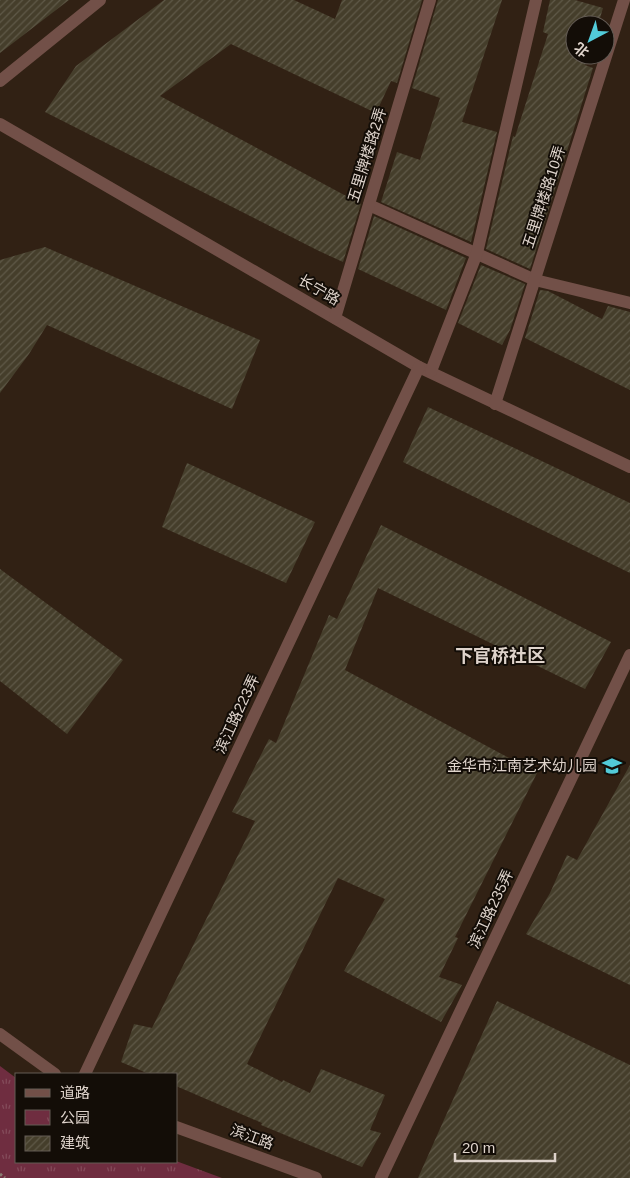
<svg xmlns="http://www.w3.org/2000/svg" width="630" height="1178" viewBox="0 0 630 1178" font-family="Helvetica,'Noto Sans SC',sans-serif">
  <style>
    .park { fill: url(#park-tufts) }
    .building { fill: url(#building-hatch) }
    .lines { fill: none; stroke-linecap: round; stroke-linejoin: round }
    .path { stroke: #897c71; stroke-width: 3; stroke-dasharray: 2.5 2.5; stroke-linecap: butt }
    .minor { stroke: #725048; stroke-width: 12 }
    .labels { text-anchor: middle; stroke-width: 4; stroke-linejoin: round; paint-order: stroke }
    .street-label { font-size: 15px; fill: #ded3cb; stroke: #130d07 }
    .poi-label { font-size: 15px; fill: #ded3cb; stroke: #130d07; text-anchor: end }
    .quarter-label { font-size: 18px; font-weight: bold; fill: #ded3cb; stroke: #130d07 }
  </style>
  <defs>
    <pattern id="park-tufts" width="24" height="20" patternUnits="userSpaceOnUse" patternTransform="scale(1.25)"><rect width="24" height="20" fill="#6f2d40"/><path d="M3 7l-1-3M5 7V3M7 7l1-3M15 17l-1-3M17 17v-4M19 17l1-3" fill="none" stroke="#834b5a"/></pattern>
    <pattern id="building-hatch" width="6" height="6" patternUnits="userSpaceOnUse" patternTransform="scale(1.25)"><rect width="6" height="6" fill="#453e2b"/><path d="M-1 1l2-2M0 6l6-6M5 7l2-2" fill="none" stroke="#5f5948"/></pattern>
  </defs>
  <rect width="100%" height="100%" fill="#312114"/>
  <!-- park -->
  <path class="park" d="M0,1066L16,1078V1162L176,1161L222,1178H0Z"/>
  <!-- building -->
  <g class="building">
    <path d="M0,0H69L0,53Z"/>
    <path d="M164,0H294L335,19L342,0H422L397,83L391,81L376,113L231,44L160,96L361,204L343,262L319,251L45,112L76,66Z"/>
    <path d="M438,0H502L462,122L497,132L471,242L381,202L397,152L420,160L440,98L412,88Z"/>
    <path d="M550,0H575L603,8L598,25H575V55H588L585,65L593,68L530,269L486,249L513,136L515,137L548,34L543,32Z"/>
    <path d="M374,216L466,258L446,310L358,269Z"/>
    <path d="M45,247L260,340L232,409L47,325L29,354L0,393V260Z"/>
    <path d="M481,265L525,284L510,330L502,345L458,323Z"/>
    <path d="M540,290L548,291L602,319L608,306L630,312V390L525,338Z"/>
    <path d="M428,407L630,503V573L403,462Z"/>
    <path d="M187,463L315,522L286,583L162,527Z"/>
    <path d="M381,525L611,642L585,689L378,588L345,670L537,773L455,937L458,938L439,977L462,985L441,1022L344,971L385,899L338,878L247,1064L282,1082L283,1080L310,1093L321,1069L385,1095L370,1130L381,1133L362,1167L261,1125L262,1123L176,1086V1074H149L121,1062L134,1024L152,1028L255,821L232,812L269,739L276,743L329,615L337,619Z"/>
    <path d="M0,569L123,660L67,734L0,681Z"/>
    <path d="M630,765V985L526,934L550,893L567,855L577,860Z"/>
    <path d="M497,1001L630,1065V1178H418Z"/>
  </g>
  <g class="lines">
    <!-- path -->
    <path class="path" d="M0,1174L5,1178"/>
    <!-- minor -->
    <g class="minor">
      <path d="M0,81L100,0"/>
      <path d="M0,124L419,367L630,467"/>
      <path d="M369,205L535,280L630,303"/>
      <path d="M335,318L430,0"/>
      <path d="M431,371L477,253L536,0"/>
      <path d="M495,404L624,0"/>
      <path d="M0,1034L55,1074"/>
      <path d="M85,1074L419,367"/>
      <path d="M176,1127L316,1178"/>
      <path d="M381,1178L630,655"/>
    </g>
  </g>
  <!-- icons -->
  <defs>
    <symbol id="school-bare" viewBox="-9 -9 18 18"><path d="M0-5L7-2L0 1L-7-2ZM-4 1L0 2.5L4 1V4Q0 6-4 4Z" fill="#52cbd9" stroke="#130d07" stroke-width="2.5" paint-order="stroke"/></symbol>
  </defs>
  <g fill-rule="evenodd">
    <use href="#school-bare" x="598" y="752" width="28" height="28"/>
  </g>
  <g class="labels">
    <!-- street labels -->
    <g class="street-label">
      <text transform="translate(367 155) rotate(-73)" y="5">五里牌楼路2弄</text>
      <text transform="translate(544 197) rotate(-72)" y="5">五里牌楼路10弄</text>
      <text transform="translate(319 290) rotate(30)" y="5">长宁路</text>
      <text transform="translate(237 714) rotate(-65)" y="5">滨江路223弄</text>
      <text transform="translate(491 909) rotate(-65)" y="5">滨江路235弄</text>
      <text transform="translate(252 1137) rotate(20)" y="5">滨江路</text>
    </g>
    <!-- poi labels -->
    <g class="poi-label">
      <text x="597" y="771">金华市江南艺术幼儿园</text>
    </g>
    <!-- quarter labels -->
    <g class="quarter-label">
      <text x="500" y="662">下官桥社区</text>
    </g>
  </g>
  <!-- legend -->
  <rect x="15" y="1073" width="162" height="90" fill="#130d07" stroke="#645c55"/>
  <rect x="25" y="1089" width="25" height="8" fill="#725048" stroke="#645c55"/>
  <text x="60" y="1098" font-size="15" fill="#ded3cb">道路</text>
  <rect x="25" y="1110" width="25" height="15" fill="url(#park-tufts)" stroke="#645c55"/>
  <text x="60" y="1123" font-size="15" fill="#ded3cb">公园</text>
  <rect x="25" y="1136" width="25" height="15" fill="url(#building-hatch)" stroke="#645c55"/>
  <text x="60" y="1148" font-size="15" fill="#ded3cb">建筑</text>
  <!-- north arrow -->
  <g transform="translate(590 40) rotate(221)"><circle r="24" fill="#130d07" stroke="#645c55"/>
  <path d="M0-4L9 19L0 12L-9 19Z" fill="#52cbd9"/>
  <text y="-8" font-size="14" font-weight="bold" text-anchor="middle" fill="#ded3cb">北</text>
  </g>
  <!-- scale -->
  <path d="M455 1153v8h100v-8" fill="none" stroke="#ded3cb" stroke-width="2.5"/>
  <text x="462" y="1153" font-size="15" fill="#ded3cb" stroke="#130d07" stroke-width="4" paint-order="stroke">20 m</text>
</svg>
